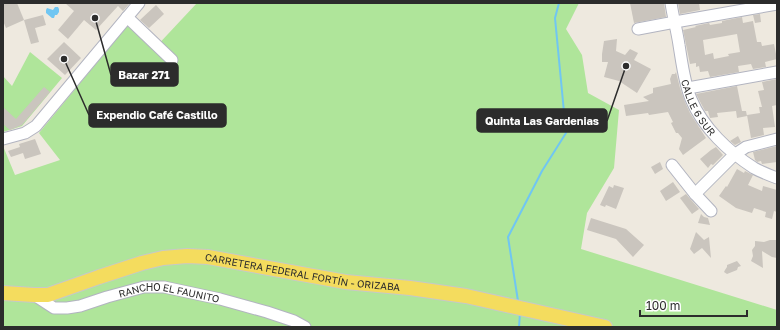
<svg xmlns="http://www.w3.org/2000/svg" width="780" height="330" viewBox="0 0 780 330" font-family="'Golos Text',sans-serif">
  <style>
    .green { fill: #afe59a }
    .water { fill: #70c6f2 }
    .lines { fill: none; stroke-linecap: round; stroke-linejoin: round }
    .stream { stroke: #70c6f2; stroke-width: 2 }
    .building { fill: #cac5be; fill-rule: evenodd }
    .minor-casing { stroke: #b2b4c0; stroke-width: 13 }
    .major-casing { stroke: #c8c8c8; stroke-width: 16 }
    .minor { stroke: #fff; stroke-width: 11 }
    .major { stroke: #f4dc5e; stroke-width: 14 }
    .labels { text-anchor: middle; stroke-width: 3; stroke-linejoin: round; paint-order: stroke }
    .street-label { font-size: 10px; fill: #2c2c2c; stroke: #fff }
    .leader { fill: none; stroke: #2c2c2c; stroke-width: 1.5 }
    .callout-dot { fill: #2c2c2c; stroke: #fff; stroke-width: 1.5 }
    .callout { fill: #2c2c2c; stroke: #2c2c2c; stroke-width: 1.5 }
    .callout-label { font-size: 11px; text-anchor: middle; font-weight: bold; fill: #fff }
  </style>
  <rect width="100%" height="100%" fill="#eee9df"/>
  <!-- green -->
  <g class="green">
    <path d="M197,3H579L566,29L582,55L588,93L619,110L614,168L587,213L581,249L777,310V327H3V146L15,175L60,160L39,133L128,25L153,50Z"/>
    <path d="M30,52L62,78L22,126L3,132V76L12,86Z"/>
  </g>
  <!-- water -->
  <path class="water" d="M55,7H58L59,9V12L57,15H55L54,18H52L46,13V10L47,8L53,10Z"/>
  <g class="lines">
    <!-- stream -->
    <g class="stream">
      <path d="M518,301L508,237L542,171L566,133L555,18L559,3"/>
      <path d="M519,327L520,313"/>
    </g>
  </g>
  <!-- building -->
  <g class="building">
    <path d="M3,3H17L24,20L6,28L3,21Z"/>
    <path d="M65,3H130L123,11L118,6L96,30L84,20L68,39L58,30L74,11Z"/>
    <path d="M630,3H664L666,17L634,23Z"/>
    <path d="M678,3H699L700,10L680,14Z"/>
    <path d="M156,5L164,14L149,28L140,20Z"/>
    <path d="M760,14L761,22L755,23L753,15Z"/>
    <path d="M43,15L46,25L35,28L39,42L31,44L24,20Z"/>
    <path d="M742,17L743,23L753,21L757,42H761L762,46L774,44L777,59L765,62L766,67L753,69L751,64L738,66L739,72L710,77L708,71L700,72L699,66L696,67V63L690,64L683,30L696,27L695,26L709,23L710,25L722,23V21ZM737,34L740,52L728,54L729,56L714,59L713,53L705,55L703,40Z"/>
    <path d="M617,39L616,51L625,55L630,49L638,53L634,60L651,69L637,93L619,81L604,77L608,62H602V54L604,41Z"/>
    <path d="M64,42L81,58L65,75L47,59Z"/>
    <path d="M676,72L680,88L685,102L690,113L706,138L683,155L679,149L682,138L678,133H676L671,123L673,122L668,112L649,115L648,113L626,116L624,105L649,101L643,97L653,93V88L671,84L670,79L672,74H675Z"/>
    <path d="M777,79V105L772,106L775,127L763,128L764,135L751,138L747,115L760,113L759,107H762L758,91L764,90L762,82Z"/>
    <path d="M737,86L742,111H746L747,116L737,118L736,111L717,113L718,117L710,118L708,111H705L696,94Z"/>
    <path d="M44,87L50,92L22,125L10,130L3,124V107L16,119Z"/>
    <path d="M738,136L741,142L735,145L730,141Z"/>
    <path d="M35,139L41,154L25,159L23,153L11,157L8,151L20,147L19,144Z"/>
    <path d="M777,146V162L762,164L761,161L757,162L755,160L753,152Z"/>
    <path d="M716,147L723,155L713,165L711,164L708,168L700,159L711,150Z"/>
    <path d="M660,162L663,169L655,174L651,167Z"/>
    <path d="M737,169L744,173L745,171L753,175L748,185L762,191L763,186L777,190V212L774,211L772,219L765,217L766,212L754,208L752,213L736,208L719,196L726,186L727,187Z"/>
    <path d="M673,182L680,192L666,201L660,191Z"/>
    <path d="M614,185L624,188L616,209L606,205L605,207L600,205L609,186L613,188Z"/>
    <path d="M686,194L699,209L692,214L680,198Z"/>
    <path d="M701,214L704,217L708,218L710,225L698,223Z"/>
    <path d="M591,218L626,229L644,245L633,257L616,239L587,230Z"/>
    <path d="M696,232L704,240L709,237L711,258L702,248L694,254L690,249Z"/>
    <path d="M770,240H777V258L772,257L762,251L763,268L751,261L753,256L752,250L755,246V241L764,242Z"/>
    <path d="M737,261L741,266L738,267L737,270L727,274L724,272L725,270L727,267V265Z"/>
  </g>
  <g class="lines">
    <defs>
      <g id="minor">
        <path id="s1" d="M671,3C673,17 677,31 679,45C682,63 684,82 691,99C703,128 729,152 754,168C761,172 769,175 777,178"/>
        <path d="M127,17L172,60"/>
        <path d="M638,29L675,22L777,4"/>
        <path d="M688,88L777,72"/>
        <path d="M3,139L25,133L36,126L139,3"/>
        <path d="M672,165L695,194L711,211"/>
        <path d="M695,194L734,155L746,147L777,139"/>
        <path id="s2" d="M34,295L54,308H67L80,306L107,297L144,287H164L220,299L267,312L294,321L305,327"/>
      </g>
      <g id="major">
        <path id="s3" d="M3,293L34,295H48L99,277L142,263L163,258L187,256L208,257L346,282L410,288L466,296L605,327"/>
      </g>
    </defs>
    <!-- minor casing -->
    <use href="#minor" class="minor-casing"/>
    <!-- major casing -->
    <use href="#major" class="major-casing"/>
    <!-- minor -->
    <use href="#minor" class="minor"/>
    <!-- major -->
    <use href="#major" class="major"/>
  </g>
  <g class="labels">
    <!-- street labels -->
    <g class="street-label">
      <text dy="4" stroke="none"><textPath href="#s1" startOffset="109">CALLE 6 SUR</textPath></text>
      <text dy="4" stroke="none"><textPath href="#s3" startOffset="307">CARRETERA FEDERAL FORTÍN - ORIZABA</textPath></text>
      <text dy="4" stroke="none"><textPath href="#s2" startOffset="142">RANCHO EL FAUNITO</textPath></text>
    </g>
  </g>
  <!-- callouts -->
  <path class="leader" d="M95 18L111 75M64 59L89 115M626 66L607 121"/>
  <g class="callout-dot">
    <circle cx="95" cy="18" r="4"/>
    <circle cx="64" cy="59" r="4"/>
    <circle cx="626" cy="66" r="4"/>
  </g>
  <g class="callout">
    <rect x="111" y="63" width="67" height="23" rx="4"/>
    <rect x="89" y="104" width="137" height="23" rx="4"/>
    <rect x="477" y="109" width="130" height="23" rx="4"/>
  </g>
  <g class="callout-label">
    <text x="144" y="79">Bazar 271</text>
    <text x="157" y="119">Expendio Café Castillo</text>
    <text x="542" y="125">Quinta Las Gardenias</text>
  </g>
  <!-- border -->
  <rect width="780" height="330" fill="none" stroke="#2c2c2c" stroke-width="8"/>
  <!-- scale -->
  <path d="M640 310v6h107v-6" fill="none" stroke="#2c2c2c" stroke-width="2"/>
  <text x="646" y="310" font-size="12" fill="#2c2c2c" stroke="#ffffff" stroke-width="3" paint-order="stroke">100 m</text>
</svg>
